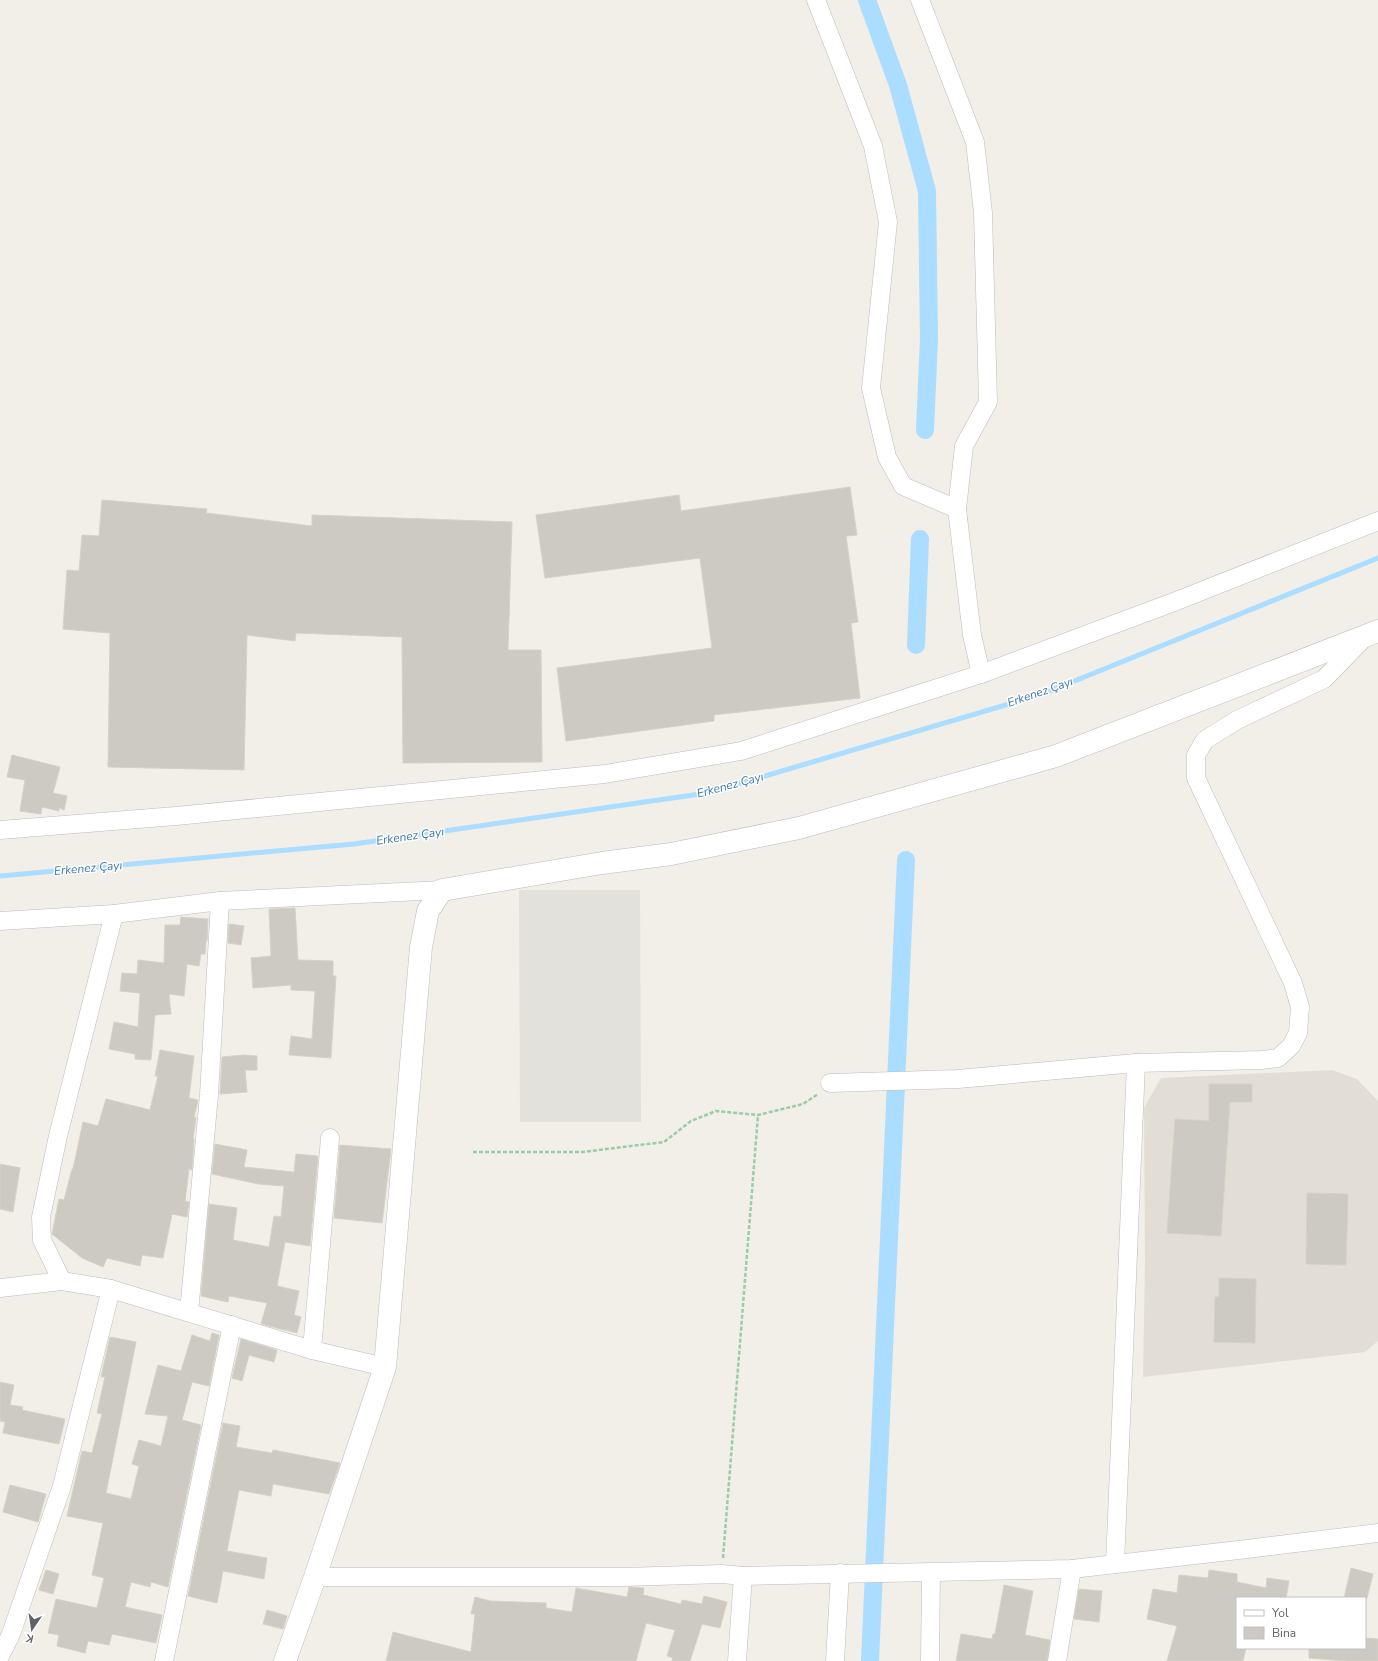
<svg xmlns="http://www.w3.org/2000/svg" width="1378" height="1661" viewBox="0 0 1378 1661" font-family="'Nunito Sans',sans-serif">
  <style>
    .industrial { fill: #e3e1dc }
    .education { fill: #e2ded5 }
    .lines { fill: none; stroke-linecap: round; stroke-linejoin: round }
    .stream { stroke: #adf; stroke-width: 5 }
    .canal { stroke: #adf; stroke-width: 18 }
    .building { fill: #cdcac4; stroke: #d7d1c5 }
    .minor-casing { stroke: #babdc1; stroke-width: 19 }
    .tertiary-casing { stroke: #babdc1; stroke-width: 23 }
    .path { stroke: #9bcca8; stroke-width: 2.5; stroke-dasharray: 4 2; stroke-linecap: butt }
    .minor { stroke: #fff; stroke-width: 18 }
    .tertiary { stroke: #fff; stroke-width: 22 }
    .labels { text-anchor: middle; stroke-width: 3; stroke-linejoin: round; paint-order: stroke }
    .water-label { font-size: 12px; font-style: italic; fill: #3c79af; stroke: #fff }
  </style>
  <rect width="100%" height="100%" fill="#f1efe7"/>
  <!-- industrial -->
  <path class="industrial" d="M519,890H640L641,1122H520Z"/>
  <!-- education -->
  <path class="education" d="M1332,1070L1357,1079L1378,1101V1341L1365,1352L1143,1377L1145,1262L1144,1108L1161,1078Z"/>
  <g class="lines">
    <!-- stream -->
    <path class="stream" d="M0,876L354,844L707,793L1040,695L1378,558"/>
    <!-- canal -->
    <g class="canal">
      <path d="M867,0L898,85L927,191L929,339L925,430"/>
      <path d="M916,645L920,539"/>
      <path d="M870,1661L906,860"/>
    </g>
  </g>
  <!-- building -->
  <g class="building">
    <path d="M850,487L857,535L846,536L858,622L851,623L860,698L714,715V721L566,741L557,668L712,648L700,558L545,578L536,515L679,495L681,511Z"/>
    <path d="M102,500L207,509L206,513L312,526V515L512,522L508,650H541L542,762L403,763L402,637L296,633L295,641L247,635L244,770L108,767L110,633L63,629L67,570L79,571L82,535L99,536Z"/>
    <path d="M12,755L60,767L53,793L67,796L64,810L59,808V811L42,807L41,814L20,811L25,780L7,777Z"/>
    <path d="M295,908L298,960L333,961V976H336L331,1058L289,1055L291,1036L312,1039L315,991L291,990V985L253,988L251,958L271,956L269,909Z"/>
    <path d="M181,917L208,919L207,941H206L205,954H201L199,966L187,964L184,996L169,994L171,1014L155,1015L151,1060L135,1059V1054L109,1049L114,1022L138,1027L140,993L120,991L122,973L137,974L138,960L164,963L165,925H180Z"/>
    <path d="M229,924L244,926L241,945L228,943Z"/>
    <path d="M160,1050L194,1056L189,1098L198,1100L194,1117L196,1118L193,1139H194L192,1170L189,1169L185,1201L189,1202L187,1217L172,1214L163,1258L142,1255L140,1266L107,1258L103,1267L82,1258L52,1234L59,1199L64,1200L72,1169H73L83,1122L98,1126L106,1099L150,1110L158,1076H155Z"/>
    <path d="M244,1055L257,1056V1070H245L247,1092L220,1094L222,1057Z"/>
    <path d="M1209,1084H1252V1102H1230L1221,1236L1167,1233L1175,1119L1209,1121Z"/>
    <path d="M215,1144L247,1150L244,1167L294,1172L296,1154L318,1156L310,1246L285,1242L277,1286L299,1291L294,1315L301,1317L297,1333L261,1324L267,1303L229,1296L228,1302L201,1296L209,1204L237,1208L233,1240L269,1247L274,1216L281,1217L284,1186L258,1184L212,1174Z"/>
    <path d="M340,1145L391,1149L382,1223L334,1218Z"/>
    <path d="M0,1164L20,1168L13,1212L0,1209Z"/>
    <path d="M1307,1193L1348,1194L1346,1265L1306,1264Z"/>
    <path d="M1219,1278L1256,1279L1255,1343L1214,1342L1215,1297H1219Z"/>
    <path d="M212,1333L219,1335L209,1386L192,1382L182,1420L201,1425L168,1587L151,1582L150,1587L131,1582L125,1607L162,1615L156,1643L112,1634L109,1645L88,1641L85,1653L57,1646L59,1635L48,1633L56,1599L97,1608L104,1578L92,1575L103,1523L67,1516L82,1451L92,1453L102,1414L97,1413L105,1377H101L110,1337L136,1342L106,1493L131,1499L139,1466L132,1464L139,1440L161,1446L168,1416L145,1414L158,1365L181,1371L192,1335L210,1341Z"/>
    <path d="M241,1339L277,1350L274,1362L249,1355L242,1381L232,1378Z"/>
    <path d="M0,1382L14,1385L10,1405L23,1407L22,1410L65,1419L59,1444L3,1433L5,1422L0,1421Z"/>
    <path d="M223,1423L240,1426L236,1447L272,1453L273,1450L340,1463L329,1494L273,1484L271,1496L239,1490L227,1551L267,1558L264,1579L223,1571L217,1603L188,1596Z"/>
    <path d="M10,1485L46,1494L38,1522L3,1512Z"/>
    <path d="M1351,1568L1373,1574L1367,1598H1344Z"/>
    <path d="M46,1570L59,1574L53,1594L39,1590Z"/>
    <path d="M1209,1570L1237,1574V1582L1266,1588L1267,1578L1289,1581L1286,1598H1237V1648H1246L1243,1661H1167L1177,1626L1147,1619L1153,1589L1177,1593L1179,1575L1208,1578Z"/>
    <path d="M1004,1585L1033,1591L1025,1635L1050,1640L1047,1661H956L961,1634L992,1639L993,1634H995Z"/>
    <path d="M629,1587L644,1588L643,1595L681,1604L682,1600L702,1604L704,1596L727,1602L720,1628L702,1624L690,1661H672L673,1658L667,1656L675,1630L646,1623L636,1661H386L393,1632L471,1652L475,1614H471L475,1597L490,1601L546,1603V1608L572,1612L576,1588L627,1597Z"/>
    <path d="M1079,1589L1102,1591L1099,1622L1074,1619Z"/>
    <path d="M267,1610L287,1616L283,1629L263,1624Z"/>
    <path d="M1365,1638L1378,1639V1661H1346L1309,1658V1648H1365Z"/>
  </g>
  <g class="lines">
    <defs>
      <g id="minor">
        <path d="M816,0L873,146L888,222L871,388L887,457L903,486L957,509"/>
        <path d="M920,0L975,142L983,213L988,402L964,446L957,509L972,635L981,674"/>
        <path d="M0,830L176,816L605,774L741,751L981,674L1174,602L1378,521"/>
        <path d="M220,901L442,890"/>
        <path d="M0,921L114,914L220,901L209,1095L189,1312"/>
        <path d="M830,1083L958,1079L1136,1063L1262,1060L1278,1058L1291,1046L1298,1033L1300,1007L1293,983L1196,778V755L1205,740L1237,720L1324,679L1365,637"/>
        <path d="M330,1138L312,1350L385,1367"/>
        <path d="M62,1281L42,1240L41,1217L58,1136L114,914"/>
        <path d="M0,1288L62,1281L111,1289L312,1350"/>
        <path d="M1115,1564L1136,1063"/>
        <path d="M315,1577H624L722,1574L743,1576L1072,1569L1230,1551L1378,1533"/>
        <path d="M0,1656L11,1634L62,1486L111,1289"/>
        <path d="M164,1661L232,1325"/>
        <path d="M737,1661L743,1576"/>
        <path d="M835,1661L840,1573"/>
        <path d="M930,1661L931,1573"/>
        <path d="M1057,1661L1072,1569"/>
      </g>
      <path id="tertiary" d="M285,1661L315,1577L385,1367L421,947L428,911L442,890L602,863L671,854L799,828L1056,756L1378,631"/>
    </defs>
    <!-- minor casing -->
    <use href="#minor" class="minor-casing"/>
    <!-- tertiary casing -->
    <use href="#tertiary" class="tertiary-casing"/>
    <!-- path -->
    <g class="path">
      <path d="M473,1152H582L664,1142L691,1121L716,1111L758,1115L803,1104L818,1094"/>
      <path d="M723,1558L758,1115"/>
    </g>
    <!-- minor -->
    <use href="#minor" class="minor"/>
    <!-- tertiary -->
    <use href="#tertiary" class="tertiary"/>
  </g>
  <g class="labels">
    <!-- water labels -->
    <g class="water-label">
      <text transform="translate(1040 692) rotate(-19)" y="4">Erkenez Çayı</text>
      <text transform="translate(730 785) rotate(-15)" y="4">Erkenez Çayı</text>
      <text transform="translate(410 836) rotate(-8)" y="4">Erkenez Çayı</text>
      <text transform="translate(88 868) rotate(-5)" y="4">Erkenez Çayı</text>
    </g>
  </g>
  <!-- legend -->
  <rect x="1236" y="1597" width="130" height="52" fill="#ffffff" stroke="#bfc1c3"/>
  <rect x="1244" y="1610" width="20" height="6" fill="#ffffff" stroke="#bfc1c3"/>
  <text x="1272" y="1617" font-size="12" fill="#5f6368">Yol</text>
  <rect x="1244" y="1627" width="20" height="12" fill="#cdcac4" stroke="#bfc1c3"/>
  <text x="1272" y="1637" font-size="12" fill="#5f6368">Bina</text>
  <!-- north arrow -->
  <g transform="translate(32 1629) rotate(193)" stroke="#ffffff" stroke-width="3" paint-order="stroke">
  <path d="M0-3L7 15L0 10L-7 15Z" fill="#5f6368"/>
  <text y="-6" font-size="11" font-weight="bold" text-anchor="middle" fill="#5f6368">K</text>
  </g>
</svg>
